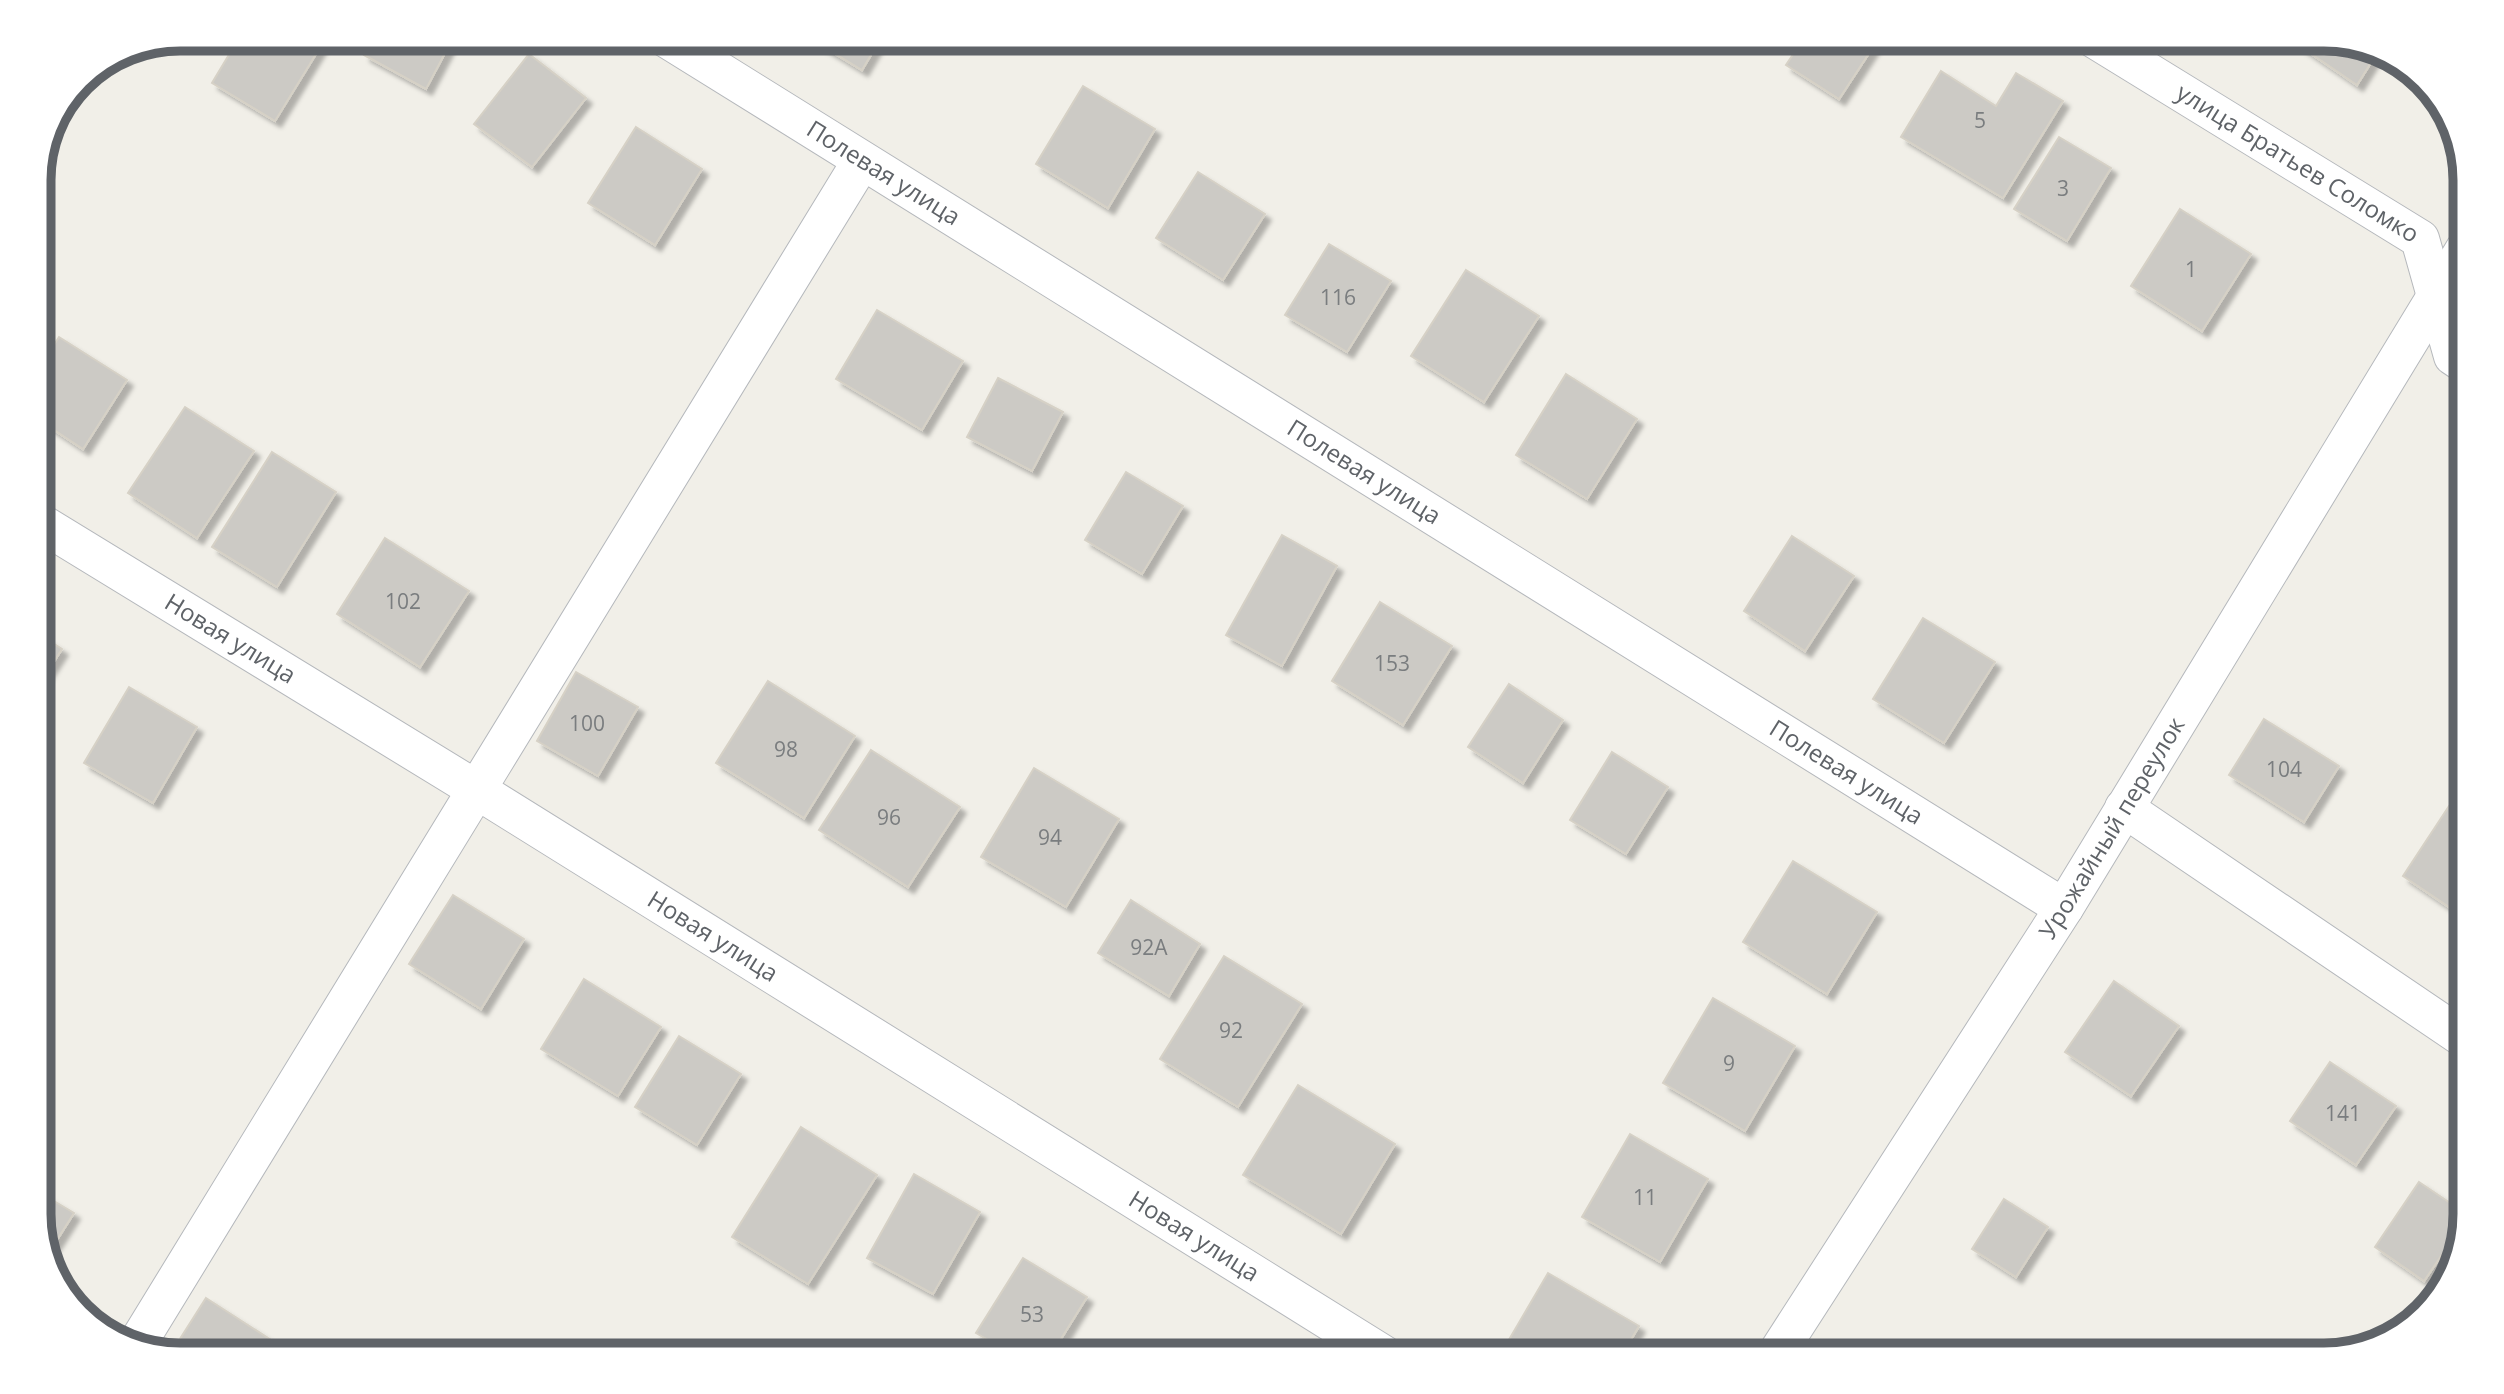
<svg xmlns="http://www.w3.org/2000/svg" width="2504" height="1394" viewBox="0 0 2504 1394" font-family="'Open Sans',sans-serif">
  <style>
    .building { fill: #cccac5; stroke: #d6d1c6; stroke-width: 2; filter: url(#shadow) }
    .lines { fill: none; stroke-linecap: round; stroke-linejoin: round }
    .street-casing { stroke: #b5b8bc; stroke-width: 40 }
    .street { stroke: #fff; stroke-width: 38 }
    .labels { text-anchor: middle; stroke-width: 5; stroke-linejoin: round; paint-order: stroke }
    .number-label { font-size: 21px; fill: #7a7d7f }
    .street-label { font-size: 24px; fill: #5f6368; stroke: #fff }
    .rim { fill: none; stroke: #5f6368; stroke-width: 9 }
  </style>
  <defs>
    <filter id="shadow"><feDropShadow dx="6" dy="6" stdDeviation="2" flood-color="#0004"/></filter>
  </defs>
  <rect width="100%" height="100%" fill="#f1efe8"/>
  <!-- building -->
  <g class="building">
    <path d="M239,38L324,41L275,121L212,83Z"/>
    <path d="M373,38H453L426,89L364,55Z"/>
    <path d="M809,38H881L862,70Z"/>
    <path d="M1804,38H1879L1839,99L1786,65Z"/>
    <path d="M2288,38H2324L2377,53L2357,85Z"/>
    <path d="M529,54L586,98L532,167L474,124Z"/>
    <path d="M1941,71L1996,106L2016,73L2063,101L2003,198L1901,137Z"/>
    <path d="M1083,86L1155,129L1108,208L1036,164Z"/>
    <path d="M636,127L702,169L655,245L588,203Z"/>
    <path d="M2059,137L2111,168L2067,241L2014,209Z"/>
    <path d="M1198,172L1265,214L1223,280L1156,238Z"/>
    <path d="M2180,209L2251,254L2202,331L2131,286Z"/>
    <path d="M1329,244L1391,281L1347,352L1285,315Z"/>
    <path d="M1466,270L1539,316L1484,402L1411,356Z"/>
    <path d="M877,310L963,361L922,430L836,379Z"/>
    <path d="M59,337L127,380L83,449L39,420V368Z"/>
    <path d="M1566,374L1637,419L1587,499L1516,455Z"/>
    <path d="M998,378L1063,412L1032,471L967,437Z"/>
    <path d="M185,407L254,451L197,538L128,493Z"/>
    <path d="M272,452L336,492L277,587L212,547Z"/>
    <path d="M1126,472L1183,506L1142,574L1085,540Z"/>
    <path d="M1282,535L1337,566L1282,666L1226,635Z"/>
    <path d="M1792,536L1854,576L1805,651L1744,611Z"/>
    <path d="M385,538L469,591L420,667L337,614Z"/>
    <path d="M1380,602L1452,646L1403,725L1332,681Z"/>
    <path d="M1923,618L1995,662L1944,743L1873,699Z"/>
    <path d="M39,634L62,649L39,685Z"/>
    <path d="M576,672L638,707L598,776L537,741Z"/>
    <path d="M768,681L855,736L804,818L716,763Z"/>
    <path d="M1509,684L1563,720L1523,783L1468,747Z"/>
    <path d="M129,687L197,727L153,803L84,763Z"/>
    <path d="M2264,719L2339,766L2304,822L2229,775Z"/>
    <path d="M871,750L960,807L908,887L819,830Z"/>
    <path d="M1612,752L1668,787L1626,854L1570,820Z"/>
    <path d="M1034,768L1119,819L1066,907L981,857Z"/>
    <path d="M2449,806L2465,816V895L2455,911L2403,876Z"/>
    <path d="M1793,861L1877,912L1827,994L1743,942Z"/>
    <path d="M453,895L524,939L481,1009L409,964Z"/>
    <path d="M1131,900L1200,944L1169,996L1098,953Z"/>
    <path d="M1224,956L1302,1004L1238,1107L1160,1059Z"/>
    <path d="M584,979L661,1027L618,1096L541,1049Z"/>
    <path d="M2114,981L2179,1026L2131,1096L2065,1052Z"/>
    <path d="M1713,998L1795,1046L1745,1131L1663,1083Z"/>
    <path d="M679,1036L741,1074L697,1145L635,1107Z"/>
    <path d="M2330,1062L2396,1106L2356,1165L2290,1121Z"/>
    <path d="M1298,1085L1395,1144L1341,1234L1243,1175Z"/>
    <path d="M801,1127L877,1175L808,1284L732,1237Z"/>
    <path d="M1630,1134L1708,1179L1660,1262L1582,1217Z"/>
    <path d="M914,1174L980,1212L933,1294L867,1258Z"/>
    <path d="M2419,1182L2465,1213L2463,1224L2424,1281L2375,1247Z"/>
    <path d="M39,1192L74,1213L48,1254L39,1223Z"/>
    <path d="M2004,1199L2048,1227L2016,1277L1972,1249Z"/>
    <path d="M1023,1258L1087,1297L1051,1355H1014L976,1333Z"/>
    <path d="M1548,1273L1639,1326L1622,1355H1500Z"/>
    <path d="M206,1298L279,1345L273,1355L171,1353Z"/>
  </g>
  <g class="lines">
    <defs>
      <g id="street">
        <path id="s1" d="M666,38L2064,908"/>
        <path id="s2" d="M2093,38L2420,239L2453,356L2465,364"/>
        <path id="s3" d="M39,522L477,790L1384,1355"/>
        <path d="M2124,808L2465,1039"/>
        <path d="M137,1344L861,162"/>
        <path id="s4" d="M1776,1355L2064,908L2465,249"/>
      </g>
    </defs>
    <!-- street casing -->
    <use href="#street" class="street-casing"/>
    <!-- street -->
    <use href="#street" class="street"/>
  </g>
  <g class="labels">
    <!-- number labels -->
    <g class="number-label">
      <text x="1980" y="128">5</text>
      <text x="2063" y="196">3</text>
      <text x="2191" y="277">1</text>
      <text x="1338" y="305">116</text>
      <text x="403" y="609">102</text>
      <text x="1392" y="671">153</text>
      <text x="587" y="731">100</text>
      <text x="786" y="757">98</text>
      <text x="2284" y="777">104</text>
      <text x="889" y="825">96</text>
      <text x="1050" y="845">94</text>
      <text x="1149" y="955">92А</text>
      <text x="1231" y="1038">92</text>
      <text x="1729" y="1071">9</text>
      <text x="2343" y="1121">141</text>
      <text x="1645" y="1205">11</text>
      <text x="1032" y="1322">53</text>
    </g>
    <!-- street labels -->
    <g class="street-label">
      <text dy="8" stroke="none"><textPath href="#s2" startOffset="240">улица Братьев Соломко</textPath></text>
      <text dy="8" stroke="none"><textPath href="#s1" startOffset="256">Полевая улица</textPath></text>
      <text dy="8" stroke="none"><textPath href="#s1" startOffset="822">Полевая улица</textPath></text>
      <text dy="8" stroke="none"><textPath href="#s3" startOffset="224">Новая улица</textPath></text>
      <text dy="8" stroke="none"><textPath href="#s1" startOffset="1390">Полевая улица</textPath></text>
      <text dy="8" stroke="none"><textPath href="#s4" startOffset="625">Урожайный переулок</textPath></text>
      <text dy="8" stroke="none"><textPath href="#s3" startOffset="791">Новая улица</textPath></text>
      <text dy="8" stroke="none"><textPath href="#s3" startOffset="1358">Новая улица</textPath></text>
    </g>
  </g>
  <!-- crop -->
  <path d="M0 0H2504V1394H0ZM180 51H2324A129 129 0 0 1 2453 180V1214A129 129 0 0 1 2324 1343H180A129 129 0 0 1 51 1214V180A129 129 0 0 1 180 51Z" fill="#fff" fill-rule="evenodd"/>
  <path class="rim" d="M180 51H2324A129 129 0 0 1 2453 180V1214A129 129 0 0 1 2324 1343H180A129 129 0 0 1 51 1214V180A129 129 0 0 1 180 51Z"/>
</svg>
